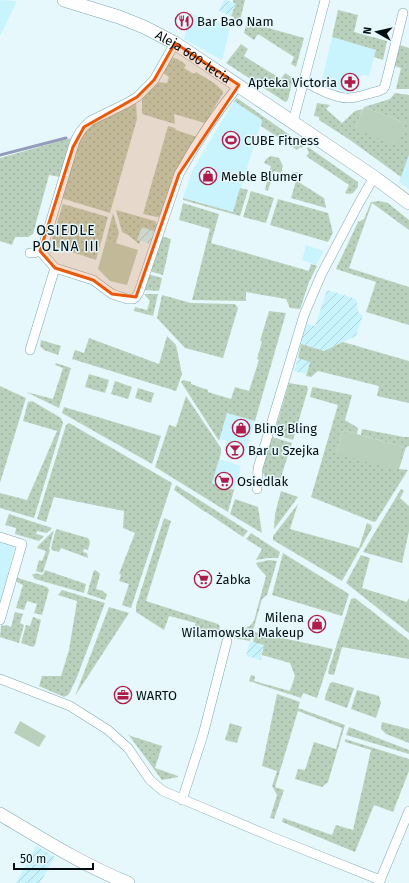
<svg xmlns="http://www.w3.org/2000/svg" width="409" height="883" viewBox="0 0 409 883" font-family="'Fira Sans',sans-serif">
  <style>
    .built { fill: #c9f4fe }
    .industrial { fill: url(#industrial-furrows) }
    .grass { fill: url(#grass-dots) }
    .park { fill: #b9d1bc }
    .lines { fill: none; stroke-linecap: round; stroke-linejoin: round }
    .stream { stroke: #949bbb; stroke-width: 3 }
    .street-casing { stroke: #7da8b2; stroke-width: 10 }
    .secondary-casing { stroke: #7da8b2; stroke-width: 14 }
    .street { stroke: #fff; stroke-width: 9 }
    .secondary { stroke: #fff; stroke-width: 13 }
    .marked { fill: #e8590c; fill-opacity: 0.2; stroke: #e8590c; stroke-width: 3; stroke-linejoin: round }
    .labels { text-anchor: middle; stroke-width: 3; stroke-linejoin: round; paint-order: stroke }
    .poi-label { font-size: 13px; fill: #010e11; stroke: #e7f8fc; text-anchor: start }
    .street-label { font-size: 13px; fill: #010e11; stroke: #e7f8fc }
    .neighbourhood-label { font-size: 14px; letter-spacing: 1px; fill: #010e11; stroke: #e7f8fc }
  </style>
  <defs>
    <pattern id="industrial-furrows" width="10" height="10" patternUnits="userSpaceOnUse"><rect width="10" height="10" fill="#c9f4fe"/><path d="M-1 1l2-2M0 10L10 0M9 11l2-2" fill="none" stroke="#abd0d9"/></pattern>
    <pattern id="grass-dots" width="8" height="8" patternUnits="userSpaceOnUse"><rect width="8" height="8" fill="#b9d1bc"/><path d="M2 2h.1M6 6h.1" fill="none" stroke="#9db2a1" stroke-width="1.8" stroke-linecap="round"/></pattern>
  </defs>
  <rect width="100%" height="100%" fill="#e7f8fc"/>
  <!-- built -->
  <g class="built">
    <path d="M0,0L17,1L0,36Z"/>
    <path d="M191,14L228,25L230,29L222,60L184,39Z"/>
    <path d="M332,37L376,50L369,76L363,75L357,79L356,86L351,92H346L321,85Z"/>
    <path d="M234,101L262,120L242,184L234,212L183,198L192,171Z"/>
    <path d="M409,155V189L399,182Z"/>
    <path d="M306,245L324,251L316,265L302,260Z"/>
    <path d="M227,413L255,421L243,459L229,455L224,449L227,441L220,439Z"/>
    <path d="M219,459L241,466L234,490L212,483Z"/>
    <path d="M0,540L15,546L0,603Z"/>
  </g>
  <!-- industrial -->
  <g class="industrial">
    <path d="M224,0H227L236,4L231,16L219,11Z"/>
    <path d="M142,227L159,233L153,245L137,240Z"/>
    <path d="M327,290L356,299L359,314L363,315L356,336L324,351L301,344L306,324L315,326Z"/>
    <path d="M298,358L310,361L306,374L294,371Z"/>
    <path d="M250,641L264,645L261,660L246,656Z"/>
    <path d="M36,846L55,857L40,883H16Z"/>
  </g>
  <!-- grass -->
  <g class="grass">
    <path d="M233,0H245L238,28L234,22V17L231,16L236,4L233,2Z"/>
    <path d="M338,10L358,15L354,32L387,41L383,60L374,57L376,50L332,37Z"/>
    <path d="M247,22L304,38L296,67L291,64L294,57L258,34L254,40L244,33Z"/>
    <path d="M241,44L248,49L244,56L281,79L285,73L293,78L288,100L285,102L226,63Z"/>
    <path d="M400,45L409,48V89H396L401,68L394,66Z"/>
    <path d="M171,58C176,57 182,62 186,65L184,68L194,74L196,72L214,83L223,91V93L205,123L174,114L175,124L142,114V96L156,82L167,83L169,77L163,73V70Z"/>
    <path d="M395,93L409,95V155L401,177L350,140L319,120V117L314,116L317,103L330,105L326,109L342,123L355,111L363,109L355,129L406,123L364,107L390,99Z"/>
    <path d="M237,98L304,145L302,148L300,147L297,150L261,126L262,120L234,101Z"/>
    <path d="M136,102L137,119L110,213L61,198L75,149L88,127Z"/>
    <path d="M168,126L175,128L176,130L197,137L178,168L171,184L161,216L157,217L143,214Z"/>
    <path d="M71,138L60,177L49,175L33,234L28,237H15L12,245L0,241V158Z"/>
    <path d="M308,147L358,182V187L353,193L349,194L345,193L349,185L306,156L309,153L307,149Z"/>
    <path d="M271,156L279,158L283,166L281,173L274,171L268,191L265,190L271,166L264,163L266,159Z"/>
    <path d="M293,172H297L303,175L300,183L324,198L326,208L291,198L296,181L288,178L290,175Z"/>
    <path d="M240,188L248,190L240,216L183,200V198L233,212Z"/>
    <path d="M251,191L274,198L266,223L243,217Z"/>
    <path d="M278,199L328,213L333,233L328,242L270,225Z"/>
    <path d="M379,201L388,203L409,220V230L372,203L349,268L409,287V325L366,312L376,282L336,269L358,222L364,219L371,202Z"/>
    <path d="M183,203L219,214L211,243L309,271L311,264L317,266L309,282L300,309L290,308L286,299L246,292V301L192,300L210,229L179,220Z"/>
    <path d="M63,204L108,217L96,260L57,247L52,238Z"/>
    <path d="M116,210L155,221C158,225 158,227 156,232L142,227L137,240L140,241L139,244L128,235L122,232Z"/>
    <path d="M113,213L119,233L116,243L106,240Z"/>
    <path d="M161,236L171,239L163,275L149,271Z"/>
    <path d="M148,274L162,278L159,291L143,290Z"/>
    <path d="M144,294H158L153,316L134,311L135,307L147,310L150,301Z"/>
    <path d="M162,295L191,303L235,304L238,308L223,358L185,348L157,318Z"/>
    <path d="M269,311L286,313L255,421L227,413L219,441L181,382L183,380L191,382V384L208,390V392L231,399L235,387L249,391L259,360L257,359L262,341H260Z"/>
    <path d="M167,336L176,345L182,374L176,391L72,359L75,350L84,353L89,338L159,364Z"/>
    <path d="M41,340L61,346L58,355L44,350L40,346Z"/>
    <path d="M343,342L409,361V403L377,396L379,386L318,371L311,377L306,376L310,362L298,358L301,344L324,351Z"/>
    <path d="M56,363L71,368L59,408L26,392L53,399L63,368L55,365Z"/>
    <path d="M89,374L109,380L105,393L85,387Z"/>
    <path d="M115,381L132,387L128,399L111,394Z"/>
    <path d="M289,383L307,386L308,389L293,440L274,434Z"/>
    <path d="M0,386L26,398L0,483Z"/>
    <path d="M313,387L352,395L345,420L358,428L357,434L343,430L336,453L403,447L361,435L362,429L404,437H409V446L406,447L399,469L408,470L376,521L374,522L311,497L338,405L310,397L312,388Z"/>
    <path d="M138,388L154,393L151,403L135,398Z"/>
    <path d="M186,396L221,448V453L212,483L234,490L228,512L155,467L169,425L176,427Z"/>
    <path d="M32,401L61,418L63,423L34,518L0,508V493L27,500L57,431L23,421L28,402Z"/>
    <path d="M64,407L161,436L152,464L62,413Z"/>
    <path d="M69,423L172,483L131,608L122,605L129,584L119,581L121,575L119,574L135,533L123,528L124,511L54,497L46,522L37,519L66,425Z"/>
    <path d="M272,437L292,443L278,486C269,483 265,480 262,470Z"/>
    <path d="M176,485L248,531L243,537L206,512H205L174,490Z"/>
    <path d="M401,489L404,491L400,498L409,506V531L402,563L363,552Z"/>
    <path d="M281,491L298,497L275,528L274,529L275,514Z"/>
    <path d="M235,499L258,507L262,533L230,514Z"/>
    <path d="M298,504L290,529L359,548L367,523L371,525L372,528L342,581L273,540V536Z"/>
    <path d="M9,514L52,528L47,533L37,531L36,534L44,536L39,541L15,534L16,528L5,525Z"/>
    <path d="M164,518L171,521L146,601L218,624L220,627L218,634L194,628L196,623L169,616L164,630L136,612V606Z"/>
    <path d="M56,529L88,538L90,542L88,550L84,549L83,552L87,553L88,558L61,548L59,552L52,550L51,548Z"/>
    <path d="M54,530L49,549L50,550L43,572L42,573L36,571L39,560L42,561L46,551L37,548L38,546Z"/>
    <path d="M251,533L280,552L278,558H268L256,560L262,549L246,539Z"/>
    <path d="M283,553L349,594L342,616L272,595Z"/>
    <path d="M361,555L370,558L362,588L407,602L409,598V633L346,583Z"/>
    <path d="M269,560L277,561L267,595L262,599L250,641L233,638L235,630C244,629 248,629 254,621L266,576L258,567L256,563Z"/>
    <path d="M45,570L86,584L84,593L35,579L32,574H35V573L42,575L44,573Z"/>
    <path d="M94,570L97,571L100,574L96,589L103,591L107,595L105,600L87,594Z"/>
    <path d="M15,577L47,587L49,590L42,615L34,613L37,604L27,601L24,610L16,608L23,585C19,583 15,582 15,577Z"/>
    <path d="M62,590L105,603L77,677L70,692L68,695L64,697L39,686L42,676H61L69,650L77,601L58,595Z"/>
    <path d="M355,598L409,640V659L342,647L334,675L329,674L328,672L351,599Z"/>
    <path d="M109,607L129,613L75,696Z"/>
    <path d="M15,612L23,614L20,623L24,625L19,643L0,637L1,626L6,625L11,627Z"/>
    <path d="M33,617L41,620L35,645L33,647L21,643L26,625L30,626Z"/>
    <path d="M255,632L333,649L317,698L303,693L301,698L249,681L251,675L255,676L254,681L290,691L295,676L290,663L262,655L264,645L253,642Z"/>
    <path d="M333,682L354,688L347,708L325,700V697L330,683Z"/>
    <path d="M357,690L379,696L381,703L376,718L351,709Z"/>
    <path d="M277,694L300,702L298,708L345,725L328,782L322,787L295,779L298,769L305,770L314,742L336,749L342,728L298,711L275,787L284,790L274,819L270,818L277,795L272,786L277,771L262,766Z"/>
    <path d="M382,722L409,729V743L386,734L381,729Z"/>
    <path d="M230,723L242,727L237,743L225,740Z"/>
    <path d="M349,727L409,750V754L346,735Z"/>
    <path d="M128,734L131,736L162,746L155,768L178,776V777L162,780Z"/>
    <path d="M345,739L409,759V771L393,812L374,805L355,852L282,822L283,818L332,835L336,825L353,830L371,750L345,742Z"/>
  </g>
  <!-- park -->
  <g class="park">
    <path d="M364,107L406,123L397,146L355,129Z"/>
    <path d="M106,240L138,250L127,285L110,281L98,269Z"/>
    <path d="M343,430L403,447L397,471L336,453Z"/>
    <path d="M20,721L46,736L39,747L14,733Z"/>
  </g>
  <g class="lines">
    <!-- stream -->
    <path class="stream" d="M0,155L66,138"/>
    <defs>
      <g id="street">
        <path d="M304,81C315,88 335,98 348,98C358,98 369,93 379,91L383,89L385,86L403,13"/>
        <path d="M293,122L325,0"/>
        <path d="M30,253C36,253 39,252 43,247L73,147L76,139L80,132L84,127L90,121L127,103L137,97L154,80L175,43"/>
        <path d="M55,268L93,280L112,294L127,299H133L136,297L139,292L179,174C196,143 216,113 239,85"/>
        <path d="M30,350L55,268L40,251"/>
        <path d="M257,489L258,468L304,315L321,275L358,205L374,177"/>
        <path d="M0,537L22,544L0,620"/>
        <path d="M0,679L70,706L108,730L128,748L150,780L163,791L272,837L380,880"/>
        <path d="M182,800L203,735L227,641"/>
        <path d="M379,883L409,811"/>
      </g>
      <g id="secondary">
        <path id="s1" d="M64,0L119,17L144,27L175,43L374,177L409,203"/>
        <path d="M0,814C42,839 83,865 128,883"/>
      </g>
    </defs>
    <!-- street casing -->
    <use href="#street" class="street-casing"/>
    <!-- secondary casing -->
    <use href="#secondary" class="secondary-casing"/>
    <!-- street -->
    <use href="#street" class="street"/>
    <!-- secondary -->
    <use href="#secondary" class="secondary"/>
  </g>
  <!-- marked area -->
  <path class="marked" d="M175,43L239,85L179,174L136,297L112,294L93,280L55,268L40,251L73,147L84,127L137,97L154,80Z"/>
  <!-- icons -->
  <defs>
    <symbol id="restaurant-ring" viewBox="-11 -11 22 22"><circle r="9.5" fill="#e7f8fc" stroke="#af1c49" stroke-width="1.5"/><path d="M-5-6h1v4h1v-4h1v4h1v-4h1v5L-1.5 .5V6h-2V.5L-5-1ZM5-6V6H3V1.5H1.5Q1.5-4 5-6Z" fill="#af1c49"/></symbol>
    <symbol id="pharmacy-ring" viewBox="-11 -11 22 22"><circle r="9.5" fill="#e7f8fc" stroke="#af1c49" stroke-width="1.5"/><path d="M-2-6h4v4h4v4h-4v4h-4v-4h-4v-4h4Z" fill="#af1c49"/></symbol>
    <symbol id="stadium-ring" viewBox="-11 -11 22 22"><circle r="9.5" fill="#e7f8fc" stroke="#af1c49" stroke-width="1.5"/><path d="M0-5a6.5 5 0 1 0 0 10a6.5 5 0 1 0 0-10ZM-3.5-1.8h7v3.6h-7Z" fill="#af1c49"/></symbol>
    <symbol id="shop-ring" viewBox="-11 -11 22 22"><circle r="9.5" fill="#e7f8fc" stroke="#af1c49" stroke-width="1.5"/><path d="M-5-2.5h2.3a2.7 3.5 0 0 1 5.4 0H5L5.5 6h-11ZM-1.5-2.5h3a1.5 2.3 0 0 0-3 0Z" fill="#af1c49"/></symbol>
    <symbol id="bar-ring" viewBox="-11 -11 22 22"><circle r="9.5" fill="#e7f8fc" stroke="#af1c49" stroke-width="1.5"/><path d="M-6-5H6L.8 .8V4.5H3.5V6h-7V4.5H-.8V.8Z" fill="#af1c49"/></symbol>
    <symbol id="supermarket-ring" viewBox="-11 -11 22 22"><circle r="9.5" fill="#e7f8fc" stroke="#af1c49" stroke-width="1.5"/><path d="M-6-5.5h2.5l.6 2H6L4.5 2H-2.5L-4.4-4H-6ZM-1.5 3.2a1.3 1.3 0 1 0 .1 0ZM3 3.2a1.3 1.3 0 1 0 .1 0Z" fill="#af1c49"/></symbol>
    <symbol id="office-ring" viewBox="-11 -11 22 22"><circle r="9.5" fill="#e7f8fc" stroke="#af1c49" stroke-width="1.5"/><path d="M-6-3h4V-5.5h4V-3h4V5H-6ZM-1-4.5V-3h2v-1.5ZM-6 0V1H6V0Z" fill="#af1c49"/></symbol>
  </defs>
  <g fill-rule="evenodd">
    <use href="#restaurant-ring" x="174" y="11" width="20" height="20"/>
    <use href="#pharmacy-ring" x="340" y="72" width="20" height="20"/>
    <use href="#stadium-ring" x="221" y="130" width="20" height="20"/>
    <use href="#shop-ring" x="198" y="166" width="20" height="20"/>
    <use href="#shop-ring" x="231" y="418" width="20" height="20"/>
    <use href="#bar-ring" x="225" y="440" width="20" height="20"/>
    <use href="#supermarket-ring" x="214" y="471" width="20" height="20"/>
    <use href="#supermarket-ring" x="193" y="569" width="20" height="20"/>
    <use href="#shop-ring" x="307" y="614" width="20" height="20"/>
    <use href="#office-ring" x="113" y="685" width="20" height="20"/>
  </g>
  <g class="labels">
    <!-- poi labels -->
    <g class="poi-label">
      <text x="197" y="26">Bar Bao Nam</text>
      <text x="337" y="87" text-anchor="end">Apteka Victoria</text>
      <text x="244" y="145">CUBE Fitness</text>
      <text x="221" y="181">Meble Blumer</text>
      <text x="254" y="433">Bling Bling</text>
      <text x="248" y="455">Bar u Szejka</text>
      <text x="237" y="486">Osiedlak</text>
      <text x="216" y="584">Żabka</text>
      <text x="304" y="622" text-anchor="end">Milena<tspan x="304" dy="15">Wilamowska Makeup</tspan></text>
      <text x="136" y="700">WARTO</text>
    </g>
    <!-- street labels -->
    <g class="street-label">
      <text dy="5" stroke="none"><textPath href="#s1" startOffset="142">Aleja 600-lecia</textPath></text>
    </g>
    <!-- neighbourhood labels -->
    <g class="neighbourhood-label">
      <text x="66" y="235">OSIEDLE<tspan x="66" dy="16">POLNA III</tspan></text>
    </g>
  </g>
  <!-- north arrow -->
  <g transform="translate(377 32) rotate(278)" stroke="#e7f8fc" stroke-width="3" paint-order="stroke">
  <path d="M0-3L7 15L0 10L-7 15Z" fill="#010e11"/>
  <text y="-6" font-size="11" font-weight="bold" text-anchor="middle" fill="#010e11">N</text>
  </g>
  <!-- scale -->
  <path d="M14 863v6h79v-6" fill="none" stroke="#010e11" stroke-width="2"/>
  <text x="20" y="863" font-size="12" fill="#010e11" stroke="#e7f8fc" stroke-width="3" paint-order="stroke">50 m</text>
</svg>
